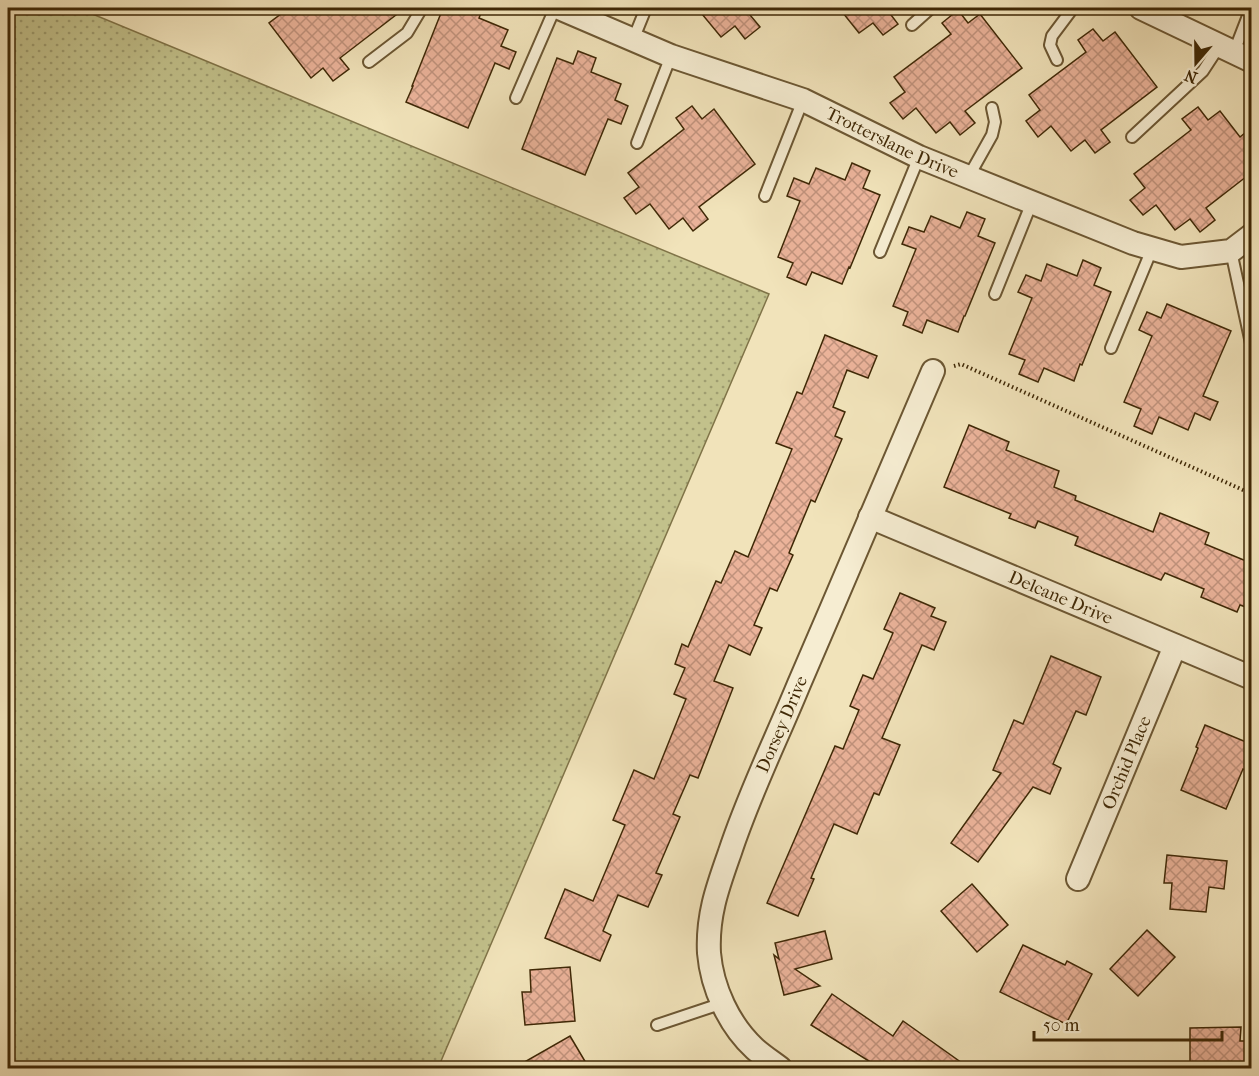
<svg xmlns="http://www.w3.org/2000/svg" width="1259" height="1076" viewBox="0 0 1259 1076" font-family="'IM FELL French Canon',serif">
  <style>
    .green { fill: url(#green-dots); stroke: #807448; stroke-width: 1.5 }
    .building { fill: url(#building-cross-hatch); stroke: #3f2806; stroke-width: 1.5 }
    .lines { fill: none; stroke-linecap: round; stroke-linejoin: round }
    .service-casing { stroke: #6c5733; stroke-width: 14 }
    .minor-casing { stroke: #6c5733; stroke-width: 26 }
    .path { stroke: #3f2806; stroke-width: 4; stroke-dasharray: 1.5 3; stroke-linecap: butt }
    .service { stroke: #f6edd2; stroke-width: 10 }
    .minor { stroke: #f6edd2; stroke-width: 22 }
    .labels { text-anchor: middle; stroke-width: 6; stroke-linejoin: round; paint-order: stroke }
    .street-label { font-size: 18px; fill: #3f2806; stroke: #f6edd2 }
  </style>
  <defs>
    <pattern id="green-dots" width="8" height="8" patternUnits="userSpaceOnUse" patternTransform="scale(1.5)"><rect width="8" height="8" fill="#c2c18b"/><path d="M2 2h.1M6 6h.1" fill="none" stroke="#9f9d70" stroke-width="1.8" stroke-linecap="round"/></pattern>
    <pattern id="building-cross-hatch" width="8" height="8" patternUnits="userSpaceOnUse" patternTransform="scale(1.5)"><rect width="8" height="8" fill="#ebb39a"/><path d="M0 0l8 8M0 8l8-8" fill="none" stroke="#c0927c"/></pattern>
  </defs>
  <rect width="100%" height="100%" fill="#f1e3ba"/>
  <filter id="stains"><feTurbulence type="fractalNoise" baseFrequency=".00333" numOctaves="4"/><feColorMatrix values="0 0 0 0 .2 0 0 0 0 .09 0 0 0 0 .02 0 0 0 .5 -.17"/></filter>
  <radialGradient id="worn" r=".72"><stop offset=".6" stop-color="#630" stop-opacity="0"/><stop offset="1" stop-color="#630" stop-opacity=".3"/></radialGradient>
  <!-- green -->
  <path class="green" d="M8,8H78L769,294L438,1068H8Z"/>
  <!-- building -->
  <g class="building">
    <path d="M289,8H405L340,58L349,69L333,81L323,68L311,78L269,23Z"/>
    <path d="M443,8H483L479,18L508,30L501,46L516,52L509,69L495,63L468,128L406,102L413,86H412Z"/>
    <path d="M697,8H760L750,15L760,27L745,39L735,26L721,37Z"/>
    <path d="M839,8H893L888,11L898,24L883,35L873,23L859,33Z"/>
    <path d="M958,10L968,23L980,14L1022,68L965,111L975,123L960,135L950,122L936,133L916,108L903,119L890,103L905,92L894,77L951,34L942,23Z"/>
    <path d="M1093,29L1103,41L1115,32L1157,87L1101,130L1110,142L1095,153L1085,140L1071,151L1051,126L1038,137L1026,121L1040,110L1029,95L1086,52L1078,40Z"/>
    <path d="M578,51L596,58L591,72L621,84L615,100L628,106L621,124L608,119L585,175L522,149L557,58L573,64Z"/>
    <path d="M692,106L702,119L714,109L755,164L699,207L708,219L693,231L683,218L669,229L650,204L636,214L624,198L639,187L628,173L684,129L676,118Z"/>
    <path d="M1198,107L1208,120L1220,111L1240,137L1251,128V173L1206,208L1215,220L1200,232L1190,219L1175,230L1156,205L1143,215L1130,200L1145,188L1134,174L1191,130L1182,119Z"/>
    <path d="M852,163L870,171L863,188L880,195L850,268L849,267L842,284L812,272L806,285L787,277L793,263L778,257L800,201L787,196L794,178L809,184L816,168L845,180Z"/>
    <path d="M967,212L985,219L978,236L995,243L965,316H964L958,332L927,320L922,333L903,325L908,312L893,306L916,249L902,244L909,227L924,232L931,216L960,228Z"/>
    <path d="M1083,260L1101,268L1094,285L1111,292L1082,365L1080,364L1074,381L1044,368L1038,382L1019,374L1025,360L1009,354L1032,298L1018,292L1026,275L1041,281L1047,264L1077,276Z"/>
    <path d="M1167,304L1231,331L1203,396L1218,402L1210,420L1195,413L1188,430L1159,417L1152,434L1134,426L1141,409L1124,402L1152,336L1139,330L1147,312L1161,318Z"/>
    <path d="M825,335L877,356L868,378L847,370L833,407L845,412L835,436L842,439L815,502L811,500L789,553L793,555L777,591L770,588L754,625L762,628L750,655L729,645L714,681L733,688L698,778L690,775L673,814L680,817L656,873L662,875L648,907L618,895L603,931L611,935L600,961L545,938L565,889L593,901L625,825L613,820L634,770L654,779L686,699L674,694L685,668L675,664L682,644L688,647L716,581L721,583L735,551L748,557L792,449L776,443L797,392L802,394Z"/>
    <path d="M969,425L1009,442L1006,450L1059,471L1054,487L1076,496L1075,500L1153,532L1160,513L1209,533L1205,544L1251,563V609L1240,605L1237,612L1201,597L1204,589L1165,573L1161,580L1075,545L1078,537L1038,521L1035,528L1009,518L1011,514L944,487Z"/>
    <path d="M900,593L935,608L931,616L946,622L934,650L922,645L882,738L900,745L879,795L874,793L857,834L834,824L811,878L814,879L798,916L767,903L835,746L843,749L859,710L850,706L863,675L873,679L893,633L884,629Z"/>
    <path d="M1051,656L1101,677L1086,715L1076,711L1053,764L1061,768L1050,794L1033,787L978,862L951,843L1001,773L993,770L1014,720L1023,724Z"/>
    <path d="M1205,725L1251,744V773L1243,769L1226,809L1181,790L1198,748L1196,747Z"/>
    <path d="M1167,855L1227,861L1224,889L1209,887L1206,912L1170,909L1172,883H1164Z"/>
    <path d="M972,884L1008,925L977,952L941,911Z"/>
    <path d="M1147,930L1175,957L1138,996L1110,969Z"/>
    <path d="M825,931L832,959L795,969L820,986L784,995L774,955L779,959L775,943Z"/>
    <path d="M1023,945L1065,965L1067,961L1092,974L1066,1024L1000,992Z"/>
    <path d="M570,967L575,1021L525,1025L522,992H531L530,970Z"/>
    <path d="M832,994L893,1036L903,1021L969,1068H880L811,1025Z"/>
    <path d="M1241,1027L1240,1041H1246V1068H1190V1028Z"/>
    <path d="M570,1036L589,1068H514Z"/>
  </g>
  <g class="lines">
    <defs>
      <g id="service">
        <path d="M912,25L931,8"/>
        <path d="M633,40L646,8"/>
        <path d="M1234,52L1251,8"/>
        <path d="M1057,60L1050,45L1052,36L1073,8"/>
        <path d="M369,62L407,33L422,8"/>
        <path d="M516,98L555,8"/>
        <path d="M1132,137L1203,71L1220,45"/>
        <path d="M637,143L671,56"/>
        <path d="M969,176L992,135L995,122L992,108"/>
        <path d="M765,196L803,100"/>
        <path d="M1231,251L1252,348"/>
        <path d="M880,252L919,157"/>
        <path d="M995,294L1032,202"/>
        <path d="M1111,348L1152,249"/>
        <path d="M657,1025L723,1003"/>
      </g>
      <g id="minor">
        <path id="s1" d="M559,8L671,56L803,100L919,157L1133,243L1181,257L1231,251L1252,235"/>
        <path d="M1141,8L1252,61"/>
        <path id="s2" d="M870,517L1252,678"/>
        <path id="s3" d="M1078,879L1175,646"/>
        <path id="s4" d="M780,1068C772,1062 763,1056 755,1049C729,1025 712,988 709,953C707,915 718,886 730,852C749,794 776,740 799,684C844,580 888,476 933,371"/>
      </g>
    </defs>
    <!-- service casing -->
    <use href="#service" class="service-casing"/>
    <!-- minor casing -->
    <use href="#minor" class="minor-casing"/>
    <!-- path -->
    <path class="path" d="M954,366L961,364L1252,494"/>
    <!-- service -->
    <use href="#service" class="service"/>
    <!-- minor -->
    <use href="#minor" class="minor"/>
  </g>
  <g class="labels">
    <!-- street labels -->
    <g class="street-label">
      <text dy="6" stroke="none"><textPath href="#s1" startOffset="360">Trotterslane Drive</textPath></text>
      <text dy="6" stroke="none"><textPath href="#s2" startOffset="207">Delcane Drive</textPath></text>
      <text dy="6" stroke="none"><textPath href="#s4" startOffset="382">Dorsey Drive</textPath></text>
      <text dy="6" stroke="none"><textPath href="#s3" startOffset="126">Orchid Place</textPath></text>
    </g>
  </g>
  <!-- margin -->
  <rect width="1259" height="1076" fill="none" stroke="#f1e3ba" stroke-width="30"/>
  <rect x="9" y="9" width="1241" height="1058" fill="none" stroke="#3f2806" stroke-width="3"/>
  <rect x="15" y="15" width="1229" height="1046" fill="none" stroke="#3f2806" stroke-width="1.5"/>
  <!-- north arrow -->
  <g transform="translate(1196 63) rotate(200)" stroke="#f6edd2" stroke-width="4.5" paint-order="stroke">
  <path d="M0-4.5L10 22L0 15L-10 22Z" fill="#3f2806"/>
  <text y="-9" font-size="16" font-weight="bold" text-anchor="middle" fill="#3f2806">N</text>
  </g>
  <!-- scale -->
  <path d="M1034 1031v9h188v-9" fill="none" stroke="#3f2806" stroke-width="3"/>
  <text x="1043" y="1031" font-size="18" fill="#3f2806" stroke="#f6edd2" stroke-width="4.5" paint-order="stroke">50 m</text>
  <rect width="100%" height="100%" filter="url(#stains)"/>
  <rect width="100%" height="100%" fill="url(#worn)"/>
</svg>
